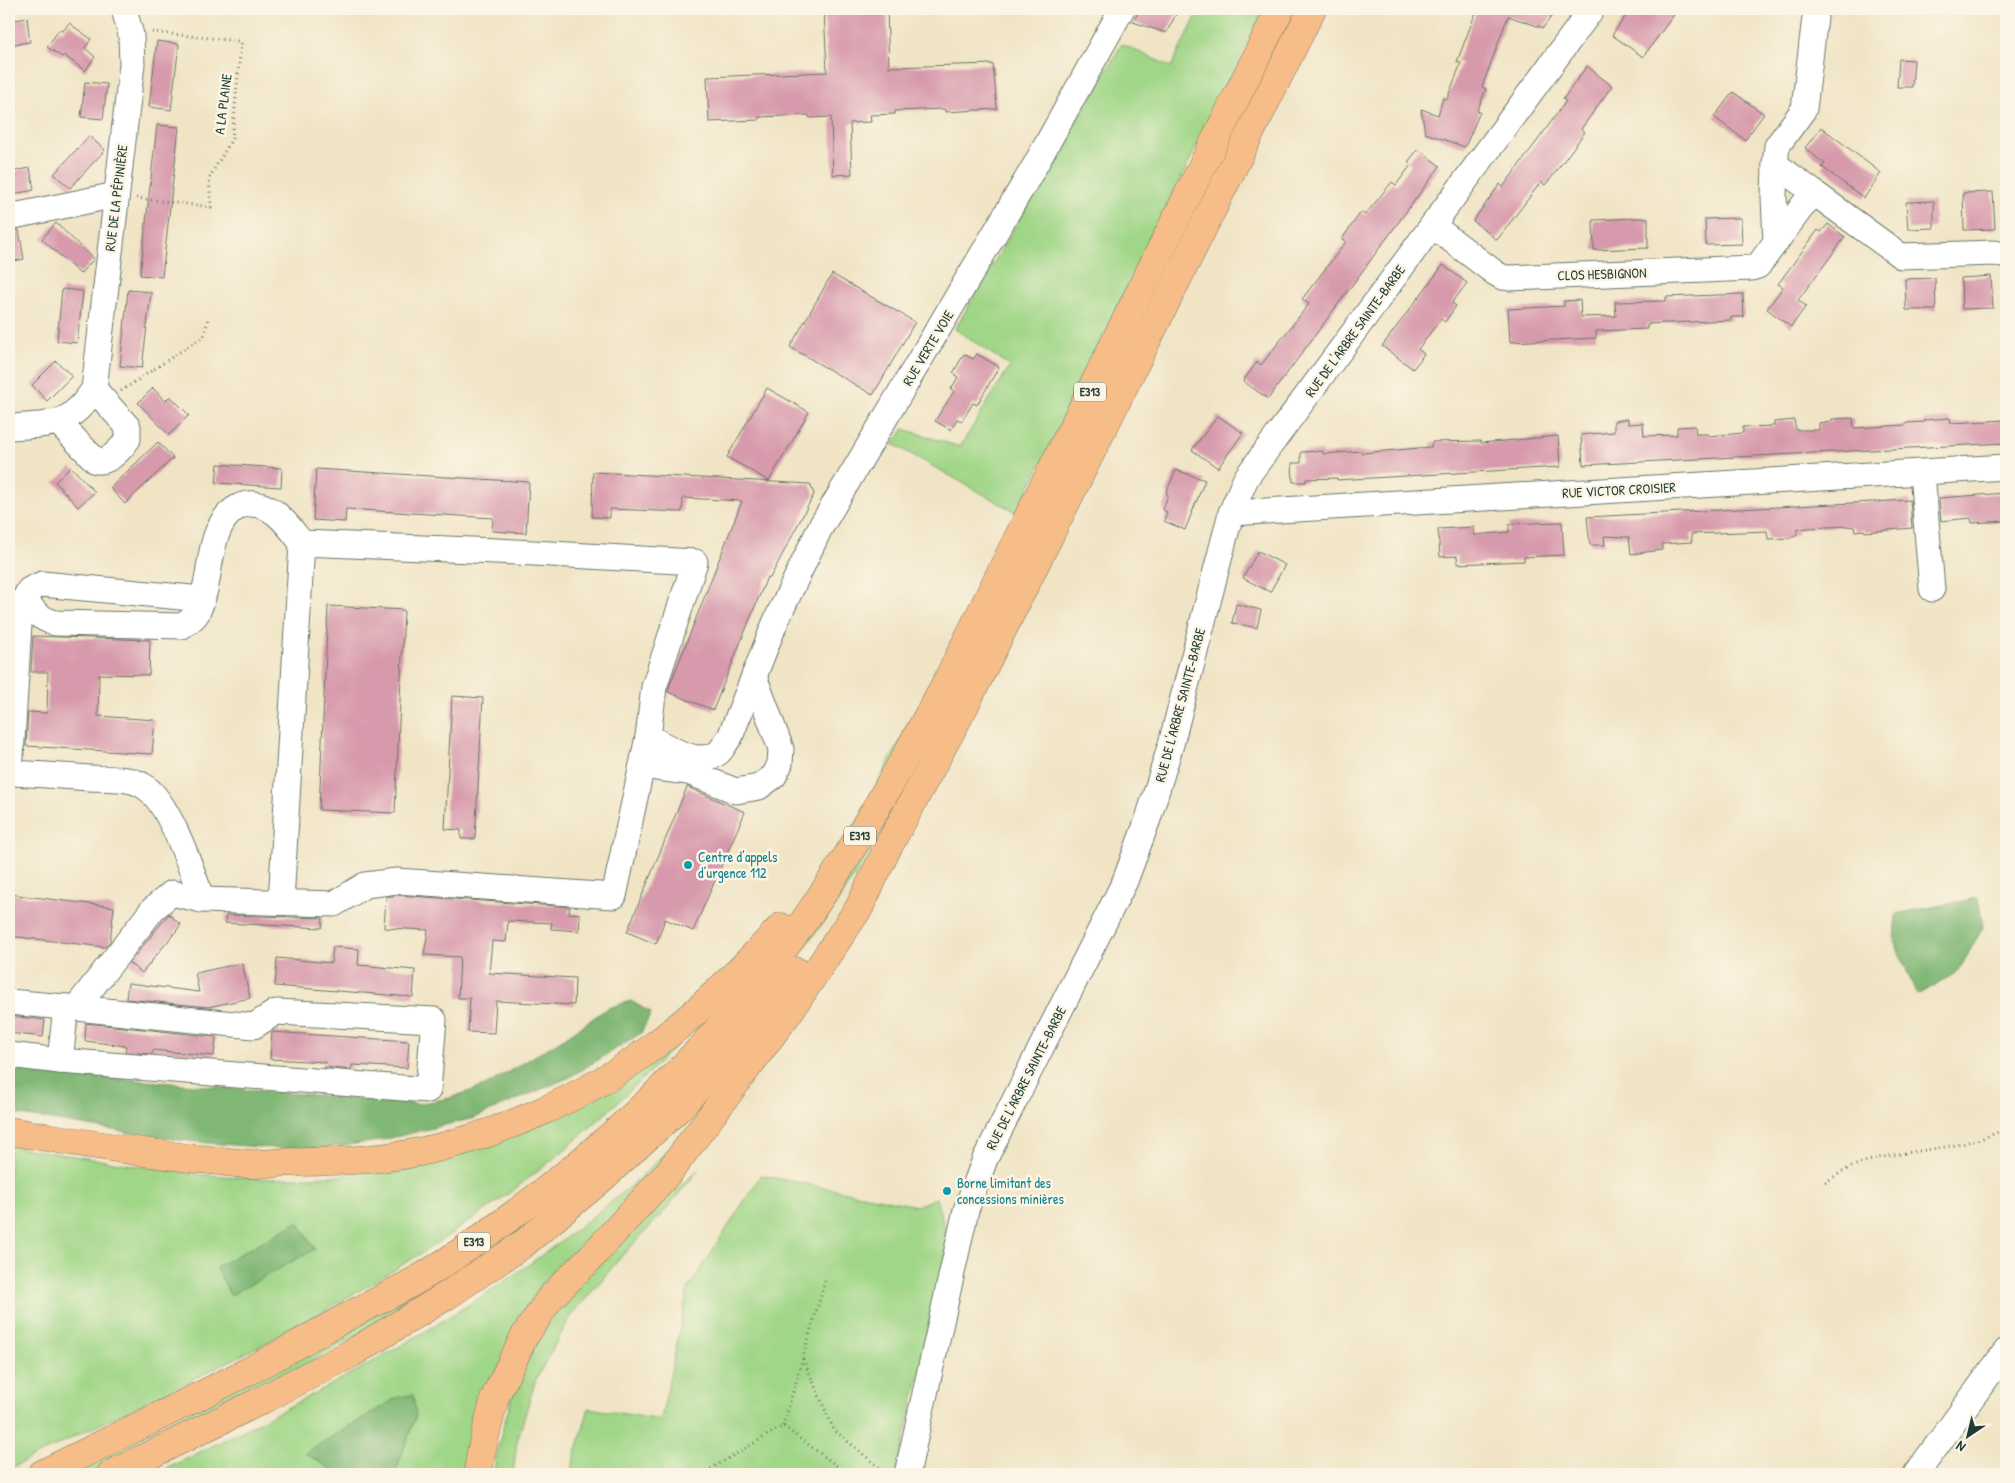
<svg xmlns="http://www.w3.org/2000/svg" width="2015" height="1483" viewBox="0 0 2015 1483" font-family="'Patrick Hand',sans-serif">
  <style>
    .green { fill: #a0d687; stroke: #608a5e; fill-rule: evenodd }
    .forest { fill: #80b774; stroke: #507a54 }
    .building { fill: #d79aac }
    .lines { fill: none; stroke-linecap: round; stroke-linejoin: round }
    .minor-casing { stroke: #687767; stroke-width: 27 }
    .highway-casing { stroke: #687767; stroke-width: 29 }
    .path { stroke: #687767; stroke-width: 3; stroke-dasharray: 1 4; stroke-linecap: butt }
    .minor { stroke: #fff; stroke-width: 25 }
    .highway { stroke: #f7bd88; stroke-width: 28 }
    .culture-dot { fill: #0f9aa8; stroke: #fcf5e5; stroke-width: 2 }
    .labels { text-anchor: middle; stroke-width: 5; stroke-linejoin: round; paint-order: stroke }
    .shield { fill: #fcf5e5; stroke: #617469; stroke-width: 1 }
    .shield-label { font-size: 12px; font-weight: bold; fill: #1f3d34 }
    .street-label { font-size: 14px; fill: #1f3d34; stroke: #fcf5e5 }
    .culture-label { font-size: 14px; fill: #0d838f; stroke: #fcf5e5; text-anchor: start }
  </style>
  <rect width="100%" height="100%" fill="#fcf5e5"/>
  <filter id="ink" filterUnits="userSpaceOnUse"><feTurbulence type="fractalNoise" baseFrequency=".02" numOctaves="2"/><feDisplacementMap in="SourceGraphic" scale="10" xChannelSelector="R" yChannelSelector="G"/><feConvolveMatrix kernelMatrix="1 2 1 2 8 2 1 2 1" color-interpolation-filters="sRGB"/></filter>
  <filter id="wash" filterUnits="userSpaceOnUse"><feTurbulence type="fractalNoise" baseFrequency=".0096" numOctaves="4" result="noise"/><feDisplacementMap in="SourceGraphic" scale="20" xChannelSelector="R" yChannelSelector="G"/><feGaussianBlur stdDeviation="1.12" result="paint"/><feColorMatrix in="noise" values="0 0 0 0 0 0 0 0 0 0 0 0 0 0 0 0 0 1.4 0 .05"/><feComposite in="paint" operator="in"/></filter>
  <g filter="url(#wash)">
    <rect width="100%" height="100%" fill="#f0e4c5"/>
    <!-- green -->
    <g class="green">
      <path d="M1200,9H1264L1017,513L893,444L904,429L960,447L1010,366L955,329L1122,44L1171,67Z"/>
      <path d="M1291,9H1301L961,687L879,838L833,909L781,981L598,1174L438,1290L259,1391L91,1474H69L430,1284L774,977Z"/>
      <path d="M678,1043C642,1080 604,1116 564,1150C468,1230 351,1299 240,1356C163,1395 85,1430 9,1469V1146L190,1174L268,1179L352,1175L414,1165ZM298,1223L314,1249L230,1295L216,1267Z"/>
      <path d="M688,1129L648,1178L553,1282L469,1474H395L416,1415L306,1453L339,1474H156C300,1402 444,1331 573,1232C597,1213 623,1193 646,1172C660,1158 674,1143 688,1129Z"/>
      <path d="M698,1170L665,1211L620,1258L569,1319L536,1379L517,1441L513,1474H493C501,1428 514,1383 537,1342C553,1313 577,1288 599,1265C631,1232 664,1201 698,1170Z"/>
      <path d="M761,1175L917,1206L936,1198L950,1246L896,1474H570L589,1408L661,1420L688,1289Z"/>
    </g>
    <!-- forest -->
    <g class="forest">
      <path d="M1978,898L1983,927L1958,972L1917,995L1894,940L1896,914Z"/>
      <path d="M631,1001L651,1013L641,1033L570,1077L474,1118L378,1141L323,1148H274L208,1143L156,1137L9,1113V1066L51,1073L418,1104L450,1098L485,1086L563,1039L608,1008Z"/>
      <path d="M298,1222L315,1249L231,1295L216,1267Z"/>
      <path d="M413,1395L416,1415L395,1474H339L305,1453L398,1397Z"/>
    </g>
    <g id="blocks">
      <!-- building -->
      <g class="building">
        <path d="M824,9H887L889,67L993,64L997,109L945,112V109L895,111V114L870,115L871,122L850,123L852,174L833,175L831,117L809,118V115L759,117V120L709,122L707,77L827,72Z"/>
        <path d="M1140,9H1179L1166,33L1133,22Z"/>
        <path d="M1477,9H1557L1543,28L1508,16L1482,87L1486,89L1477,111L1480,112L1465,147L1425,133L1421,109L1438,115L1443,98L1447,99L1461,63L1457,62Z"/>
        <path d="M1631,9H1678L1643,57L1612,35Z"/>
        <path d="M27,18L30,42L9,45V21Z"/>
        <path d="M69,23L91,39L85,48L95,57L85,71L64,55L62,57L47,47L59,30L63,31Z"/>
        <path d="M157,41L179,44L171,110L149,107Z"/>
        <path d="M1899,59L1914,60L1912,87H1897Z"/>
        <path d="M1587,66L1612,86L1581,129L1585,132L1552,177L1545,185L1541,182L1497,240L1473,221L1500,184L1503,187L1546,129L1566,101L1563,99Z"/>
        <path d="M85,82L107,84L103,119L81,117Z"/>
        <path d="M1733,92L1764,114L1745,140L1714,117Z"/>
        <path d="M157,125L179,127L162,277L140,275Z"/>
        <path d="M1821,127L1881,173L1864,198L1822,167L1825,164L1805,148Z"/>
        <path d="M89,136L105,150L70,188L54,174Z"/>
        <path d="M1418,149L1440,166L1268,399L1243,381L1257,362L1261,365L1309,304L1302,299L1346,242L1342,239L1361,212L1365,215L1392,182L1396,185L1411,165L1408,162Z"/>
        <path d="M30,168L34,190L9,195V172Z"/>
        <path d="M1993,192L1995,229L1964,230L1963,193Z"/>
        <path d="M1934,201V228L1908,229L1906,202Z"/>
        <path d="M1634,218H1648V248L1594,250L1593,220Z"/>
        <path d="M1741,218L1742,244L1706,245L1705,219Z"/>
        <path d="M56,223L94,259L80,274L42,239Z"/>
        <path d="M1828,224L1845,237L1798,300L1806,306L1791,327L1767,309L1783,287L1778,284L1818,230L1821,232Z"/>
        <path d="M19,230L24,259L9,262V231Z"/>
        <path d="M1443,265L1467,283L1452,303L1456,306L1445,322L1441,319L1418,349L1424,354L1413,369L1382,346Z"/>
        <path d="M832,274L915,322L873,395L790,347Z"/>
        <path d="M1991,276L1993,308L1962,309L1961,278Z"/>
        <path d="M1935,278L1936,310H1906L1905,279Z"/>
        <path d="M62,289L83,291L77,343L57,341Z"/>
        <path d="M128,290L151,292L142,368L120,366Z"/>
        <path d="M1743,294L1744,317H1731V320L1647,324V329L1596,331V338L1510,342L1508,309L1564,306V301L1580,300L1581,317L1616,316L1615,302L1666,301V297Z"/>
        <path d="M964,354L973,359L977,354L999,367L977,405L973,403L962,421L957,419L951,430L935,421L954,391L951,389L958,377L953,373Z"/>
        <path d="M56,361L72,376L47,401L32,385Z"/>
        <path d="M153,388L165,401L170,396L189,415L169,435L138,403Z"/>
        <path d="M767,388L809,412L769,481L727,457Z"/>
        <path d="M1218,416L1243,433L1218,468L1192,450Z"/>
        <path d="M1853,418L1854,428L1906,425V423L1924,422V420L1950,418L1951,423L2006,420V443L1583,465L1581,435L1614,432V421L1628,419V424L1643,423L1644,436L1677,435V427L1695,426L1696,434H1708V436L1743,433V427L1774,426V422L1794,420L1796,430H1819V423L1832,421V419Z"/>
        <path d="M1558,436L1560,467L1337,480V478L1306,479V482H1293L1292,463H1301V452L1323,451V454L1361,451L1362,453L1431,447L1432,442L1481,441V443Z"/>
        <path d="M158,442L173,458L125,504L110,488Z"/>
        <path d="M218,464L282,468L281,487L216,483Z"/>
        <path d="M71,467L95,492L78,507L55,482Z"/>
        <path d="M316,469L529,482L526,533L492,531L493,518L346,509L345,522L313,520Z"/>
        <path d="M1176,470L1205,480L1185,530L1164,521L1167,512L1163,510L1168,495L1166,493Z"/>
        <path d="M593,472L810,484L814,494L770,578L767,577L713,710L668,692V690L742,501L683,498L682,512L610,509V518L592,517Z"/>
        <path d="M2006,493V521L1972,523L1971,518L1941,521L1939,498Z"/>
        <path d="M1910,500L1912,528L1865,532L1864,530L1855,531L1854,527L1847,526L1808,528L1797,530V535L1792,536L1791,538L1768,539L1767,531L1691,534L1692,542L1662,544V550L1631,554L1629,537L1604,536L1605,545H1590L1587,517Z"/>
        <path d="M1562,522L1564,555L1524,557V561L1458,564L1457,556L1440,557L1438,529L1474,527V535L1509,532V524Z"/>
        <path d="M1258,551L1285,565L1270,592L1243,578Z"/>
        <path d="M1236,604L1261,610L1257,628L1232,623Z"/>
        <path d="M328,606L404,610L395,813L319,810Z"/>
        <path d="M33,636L150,640L149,675L99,674L98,716L155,720L152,754L26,746L28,712L47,713L48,672H31Z"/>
        <path d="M452,696L483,698L475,839H461V830L445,829Z"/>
        <path d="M687,787L745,812L693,931L665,919L656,944L627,932Z"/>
        <path d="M9,894L114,907L110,941L105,947L9,936Z"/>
        <path d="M397,895L570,907L569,913L580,914L579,931L551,929L552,923L508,921L506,942L492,941L489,973L575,978L574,1005L496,1001L494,1033L468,1032L470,998H458L460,957L424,955L428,930L384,928L386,897Z"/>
        <path d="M169,914L181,925L142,973L129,963Z"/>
        <path d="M226,915L323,918L322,928L225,923Z"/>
        <path d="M333,947L359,949L358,965L415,970L413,997L275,986L277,958L331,963Z"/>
        <path d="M242,963L250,998L208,1007L126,999L128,983L199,992L195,973Z"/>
        <path d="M9,1016L45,1020L43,1037L9,1033Z"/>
        <path d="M86,1023L216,1037L214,1056L153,1050L152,1054L125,1052L126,1046L85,1041Z"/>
        <path d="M272,1032L409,1041L407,1068L352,1065L351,1070L324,1067L325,1062L270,1059Z"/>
      </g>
    </g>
  </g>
  <g filter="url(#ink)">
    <use href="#blocks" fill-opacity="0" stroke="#687767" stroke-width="1"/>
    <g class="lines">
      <defs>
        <g id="minor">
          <path d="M1775,164L1774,197L1776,242"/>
          <path d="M1813,192L1901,256L1995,253L2006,256"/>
          <path d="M9,217L116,195"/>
          <path d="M1433,226L1495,273L1502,277L1509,278L1752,268L1758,266L1813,192L1775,164L1777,146L1804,109L1816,9"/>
          <path d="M59,423L96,461C109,463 121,449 128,439V427L94,389"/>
          <path d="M9,427C51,424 69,428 94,389L132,64L131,35L124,9"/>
          <path d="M1922,473L1932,589"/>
          <path d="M1231,513L2006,467"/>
          <path d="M202,599L42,584L29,590L25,598C33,612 40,619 56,623L182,626C188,622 195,618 198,611C209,587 208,560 216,536C226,508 247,494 274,512C285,520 294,533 302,543"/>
          <path d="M648,737C668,746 697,768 718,753C723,749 726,741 730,737L775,623L820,528L1033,169L1122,9"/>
          <path d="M642,766L688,772L736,791L759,787L774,776L780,764L781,749L754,676"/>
          <path d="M9,773C36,774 63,776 89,778C107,779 127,777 142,785C168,798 193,873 202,900"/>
          <path d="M10,773L20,608L25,598"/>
          <path d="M9,1002L76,1008L153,909L172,893L202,900L334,904L365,885L397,881L614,896L648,737L654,687L695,562L496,551L302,543L281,902"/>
          <path d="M9,1055L60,1061L66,1007"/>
          <path d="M60,1061L428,1090L434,1020L276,1012L254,1026L76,1008"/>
          <path d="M907,1474L966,1210L985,1159L1125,881L1148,819L1171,744L1231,513L1246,478L1592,9"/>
          <path d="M1916,1474L2006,1351"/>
        </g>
        <g id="highway">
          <path d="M9,1131C72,1141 134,1152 198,1159C215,1160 232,1163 249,1164C267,1164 286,1162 304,1162C342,1161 381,1160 419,1152C493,1137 586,1097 647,1051C696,1015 739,972 781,927"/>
          <path d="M42,1474C110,1440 179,1407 247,1372C276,1357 305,1340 334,1324C364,1307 397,1292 427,1274C570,1183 698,1068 797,931C854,851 901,766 947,681L1280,9"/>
          <path d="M111,1474L262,1400L352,1353L446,1296L522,1245L601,1179L678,1109L753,1027L796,971"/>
          <path d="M478,1474L481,1452L495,1397L524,1337L550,1298L594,1254L669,1172L789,1012L859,908L887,849L964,707L1312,9"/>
        </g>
      </defs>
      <!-- minor casing -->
      <use href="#minor" class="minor-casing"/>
      <!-- highway casing -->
      <use href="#highway" class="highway-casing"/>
      <!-- path -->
      <g class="path">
        <path d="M136,198L211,207L209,178L232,139L241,44L238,41L152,32"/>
        <path d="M121,391L204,336L208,319"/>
        <path d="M1825,1182C1835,1177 1845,1169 1856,1165C1904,1147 1960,1153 2006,1128"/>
        <path d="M803,1359L834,1430L887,1474"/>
        <path d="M783,1426L825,1281"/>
        <path d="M702,1474L783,1426L848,1474"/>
      </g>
      <!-- minor -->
      <use href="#minor" class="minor"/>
      <!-- highway -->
      <use href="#highway" class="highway"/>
    </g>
  </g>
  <!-- markers -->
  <g class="culture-dot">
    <circle cx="688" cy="865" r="5"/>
    <circle cx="947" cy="1191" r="5"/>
  </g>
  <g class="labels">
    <!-- shield labels -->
    <g class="shield">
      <rect x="1074" y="382.5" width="32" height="19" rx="4"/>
      <rect x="844" y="826.5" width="32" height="19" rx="4"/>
      <rect x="458" y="1232.5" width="32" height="19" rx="4"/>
    </g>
    <g class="shield-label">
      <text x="1090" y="396">E313</text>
      <text x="860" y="840">E313</text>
      <text x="474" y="1246">E313</text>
    </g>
    <!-- street labels -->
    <g class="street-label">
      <text transform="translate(223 104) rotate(-83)" y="5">A LA PLAINE</text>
      <text transform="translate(116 198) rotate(-83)" y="5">RUE DE LA PÉPINIÈRE</text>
      <text transform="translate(1602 274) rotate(-2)" y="5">CLOS HESBIGNON</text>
      <text transform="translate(1355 331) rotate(-54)" y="5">RUE DE L'ARBRE SAINTE-BARBE</text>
      <text transform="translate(928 348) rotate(-59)" y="5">RUE VERTE VOIE</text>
      <text transform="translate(1619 490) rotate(-3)" y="5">RUE VICTOR CROISIER</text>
      <text transform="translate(1180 705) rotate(-75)" y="5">RUE DE L'ARBRE SAINTE-BARBE</text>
      <text transform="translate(1026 1078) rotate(-63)" y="5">RUE DE L'ARBRE SAINTE-BARBE</text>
    </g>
    <!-- culture labels -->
    <g class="culture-label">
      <text x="698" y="862">Centre d’appels<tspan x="698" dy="16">d’urgence 112</tspan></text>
      <text x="957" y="1188">Borne limitant des<tspan x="957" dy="16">concessions minières</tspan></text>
    </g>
  </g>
  <!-- margin -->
  <rect width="2015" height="1483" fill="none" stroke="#fcf5e5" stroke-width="30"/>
  <!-- north arrow -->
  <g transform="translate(1968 1436) rotate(215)" stroke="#fcf5e5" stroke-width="4" paint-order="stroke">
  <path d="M0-4L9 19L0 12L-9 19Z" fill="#1f3d34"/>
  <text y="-8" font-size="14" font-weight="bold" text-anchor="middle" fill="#1f3d34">N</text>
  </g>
</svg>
